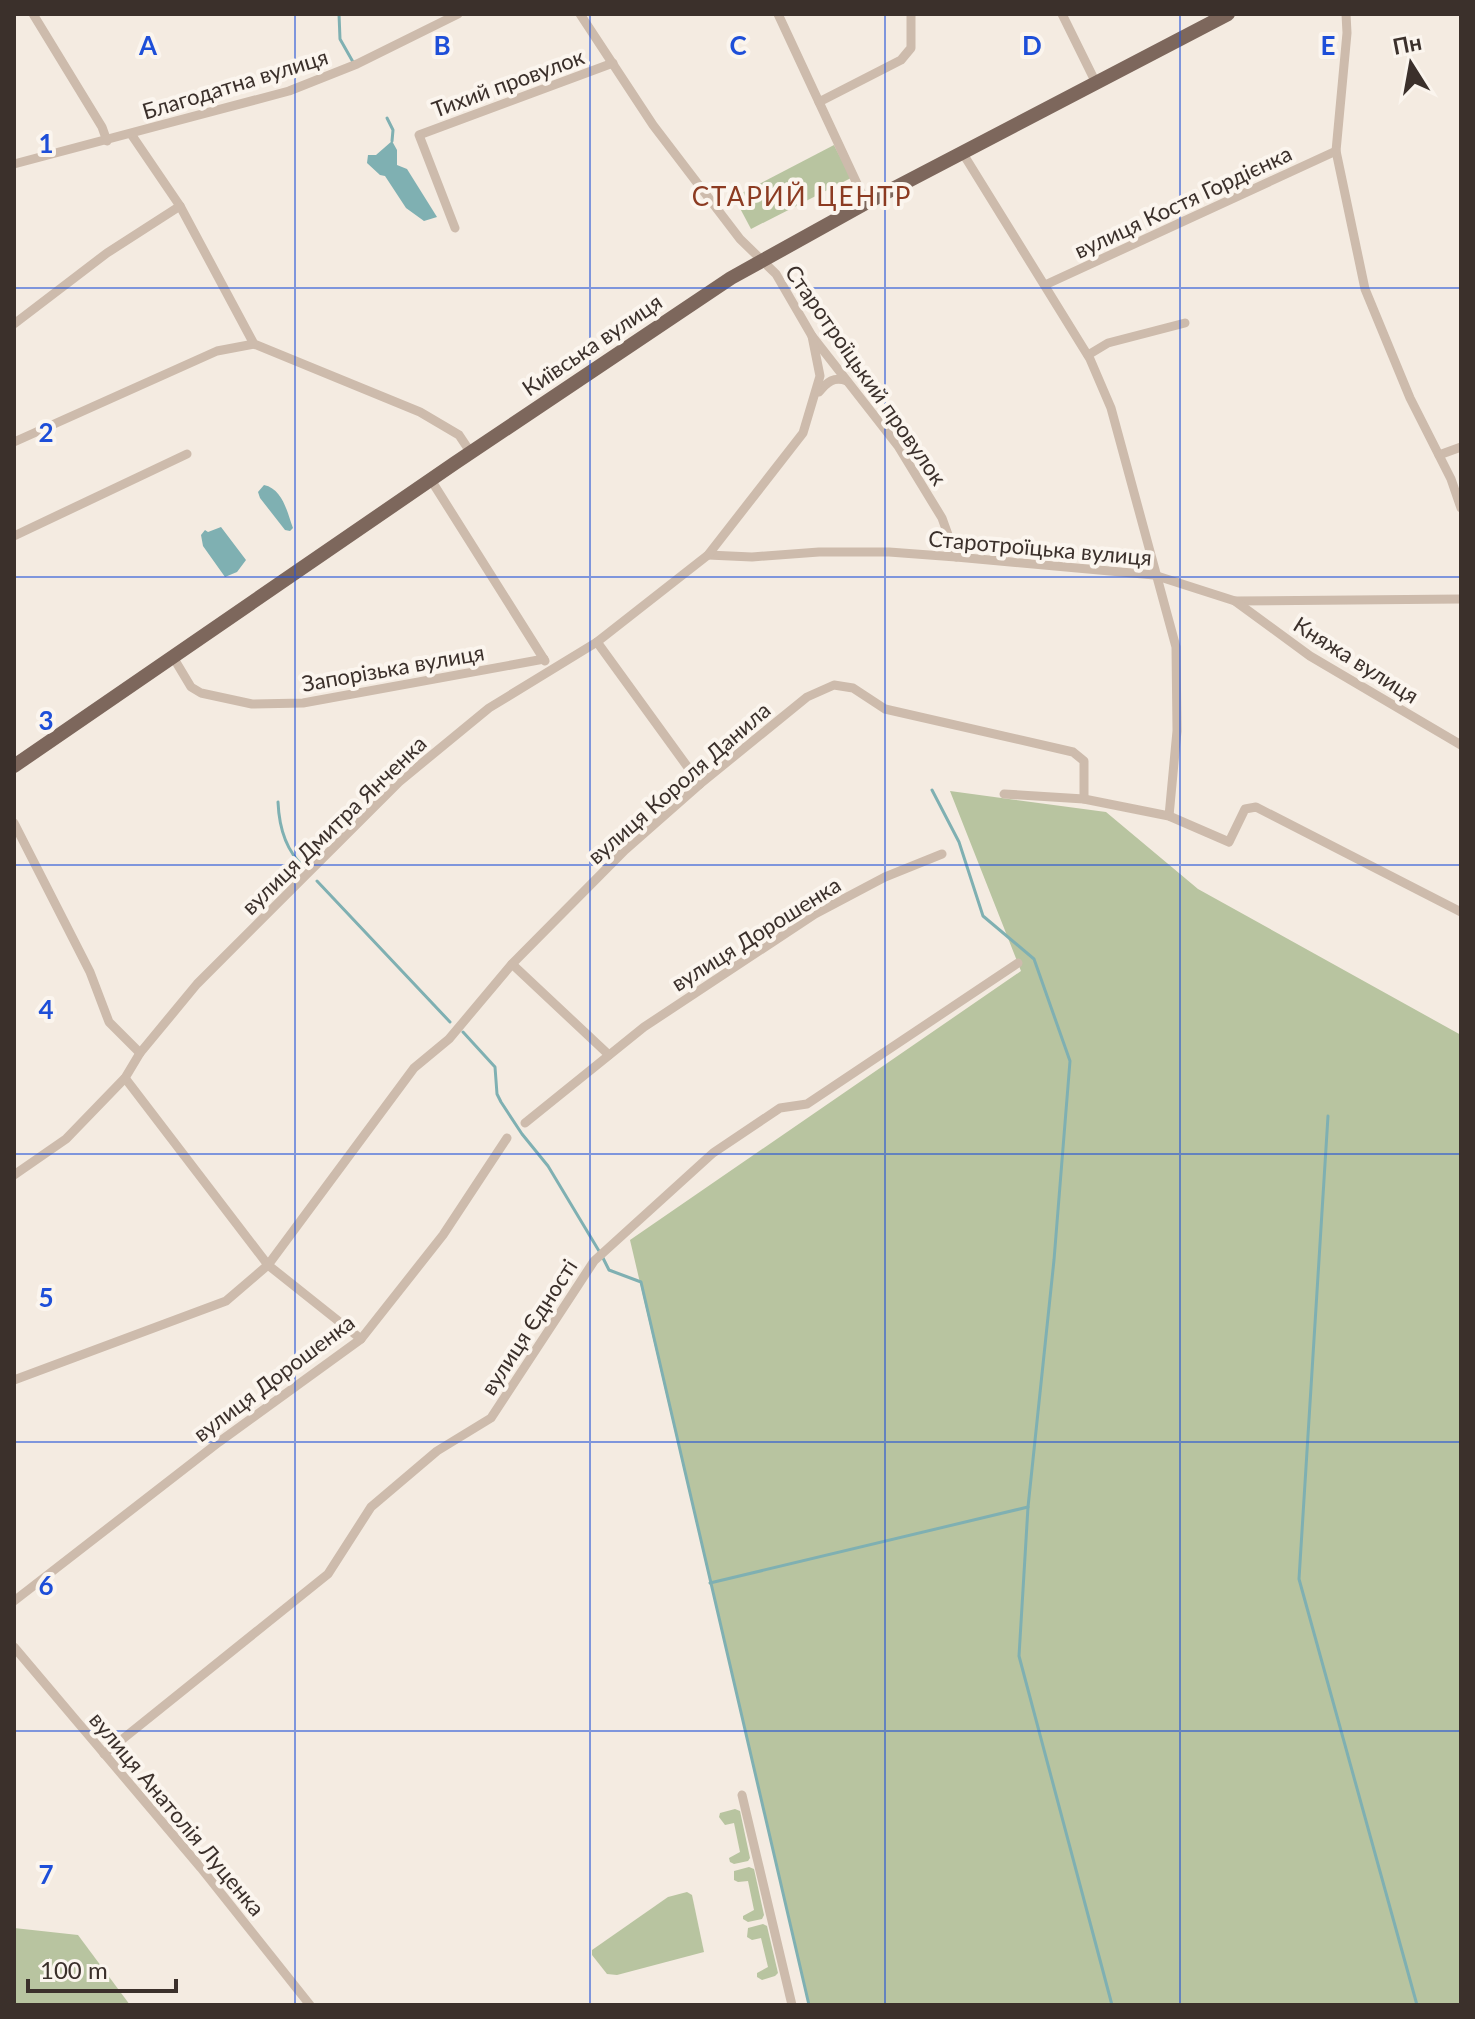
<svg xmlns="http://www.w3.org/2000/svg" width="1475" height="2019" viewBox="0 0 1475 2019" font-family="Lato,sans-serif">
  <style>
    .green { fill: #b8c4a0 }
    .water { fill: #7fb0b2 }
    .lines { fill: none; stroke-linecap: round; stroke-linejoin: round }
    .stream { stroke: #7fb0b2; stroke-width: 3 }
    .minor { stroke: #cdbbac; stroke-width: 9 }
    .primary { stroke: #7d675c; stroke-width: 14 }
    .grid { fill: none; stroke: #1d4ed8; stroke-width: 2; stroke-opacity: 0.55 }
    .labels { text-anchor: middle; stroke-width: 8; stroke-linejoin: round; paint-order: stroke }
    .street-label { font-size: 22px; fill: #3b302b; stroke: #fbf5ee }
    .quarter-label { font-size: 26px; letter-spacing: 2px; fill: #8c3b22; stroke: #fbf5ee }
    .grid-label { font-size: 26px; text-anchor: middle; font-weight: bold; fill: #1d4ed8; stroke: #fbf5ee; stroke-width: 8; stroke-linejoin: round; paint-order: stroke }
  </style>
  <rect width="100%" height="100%" fill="#f4ebe1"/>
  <!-- green -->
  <g class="green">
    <path d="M834,145L851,178L751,229L734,197Z"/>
    <path d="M950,791L1106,812L1198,889L1461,1035V2005H809L630,1240L1021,971Z"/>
    <path d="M735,1809L740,1811L750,1858L748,1861L734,1864L730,1862L729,1858L740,1852L734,1823L725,1825L719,1817L720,1813Z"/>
    <path d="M749,1867L754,1869L764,1915L762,1919L748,1922L743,1919V1916L754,1910L748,1881L738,1882L734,1880V1871Z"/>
    <path d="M687,1892L692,1895L704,1952L617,1975L607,1974L592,1955V1950L668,1897Z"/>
    <path d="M763,1924L767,1926L778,1973L775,1976L762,1980L757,1977V1973L768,1967L761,1938L752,1940L747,1937L748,1928Z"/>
    <path d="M14,1928L78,1935L130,2005H14Z"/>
  </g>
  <!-- water -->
  <g class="water">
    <path d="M392,141L397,150V165L407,169L437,217L424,221L406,208L385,176L380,175L367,163L368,155H376Z"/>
    <path d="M264,485C283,489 287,512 293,528L290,531L285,530L260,498L258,492Z"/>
    <path d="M221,527L246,560L237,572L225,577L203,546L201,535L205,530L208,532Z"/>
  </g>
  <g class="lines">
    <!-- stream -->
    <g class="stream">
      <path d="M339,14L340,39L353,62"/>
      <path d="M387,118L393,130L392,141"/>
      <path d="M932,790L959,842L983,916L1034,959L1070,1061L1054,1260L1028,1507L1019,1656L1112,2005"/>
      <path d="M278,802C279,826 285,850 304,867"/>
      <path d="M317,881L450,1022"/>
      <path d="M463,1032L495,1067L497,1094L501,1102L522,1134L548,1166L599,1251"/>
      <path d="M1328,1116L1299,1579L1417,2005"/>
      <path d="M602,1256L609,1270L641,1282L809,2005"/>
      <path d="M710,1583L1028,1507"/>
    </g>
    <!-- minor -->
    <g class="minor">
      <path d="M33,14L102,127L107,141"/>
      <path d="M580,14L653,125L740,239L776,274L812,336L898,446L942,518L956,557"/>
      <path d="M778,14L866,203"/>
      <path d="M1062,14L1096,83"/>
      <path d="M1346,14L1347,33L1336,151L1365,289L1410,398L1451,479L1461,508"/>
      <path d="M819,102L901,60L911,48V14"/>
      <path d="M131,134L180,206L254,344L420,412L459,435L471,453"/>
      <path d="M962,152L1090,359L1111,408L1176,647L1177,731L1169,816"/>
      <path d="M14,164L289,91L357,64L458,14"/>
      <path d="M455,228L419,135L613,63"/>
      <path d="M1045,285L1336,151"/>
      <path d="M14,324L107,253L180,206"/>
      <path d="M1088,355L1108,343L1185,323"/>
      <path d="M819,392C827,382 834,376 847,381"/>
      <path d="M14,442L217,351L254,344"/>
      <path d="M1439,455L1461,447"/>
      <path d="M431,480L545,661"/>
      <path d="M14,536L187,454"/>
      <path d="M708,555L752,557L819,552H889L956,557L1154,575L1235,601L1461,599"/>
      <path d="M1235,601L1310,656L1461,745"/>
      <path d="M597,642L700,784"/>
      <path d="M173,657L191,687L201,693L252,704L303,703L544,659"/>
      <path d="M1004,794L1084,799L1169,816L1229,842L1245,809L1256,807L1461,912"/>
      <path d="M14,823L90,972L109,1022L140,1053"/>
      <path d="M512,964L609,1055"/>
      <path d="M125,1078L268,1265L361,1339"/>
      <path d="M525,1123L644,1027L815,914L885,877L942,854"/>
      <path d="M14,1175L66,1139L125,1078L140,1053L197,984L399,782L489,708L597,642L708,555L803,433L820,376L812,336"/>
      <path d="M14,1380L226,1301L268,1265L414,1068L449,1039L512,964L625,850L700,784L807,697L834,685L853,688L885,709L1073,752L1084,761V799"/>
      <path d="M14,1601L219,1442L361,1339L443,1235L507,1138"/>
      <path d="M14,1647L201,1868L310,2005"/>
      <path d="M104,1754L328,1574L371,1507L437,1451L491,1418L594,1261L713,1153L780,1108L807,1104L1018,963"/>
      <path d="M742,1795L792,2005"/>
    </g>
    <!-- primary -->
    <path class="primary" d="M14,766L455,463L731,278L866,203L1228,14"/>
  </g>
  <!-- grid -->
  <path class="grid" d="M295,14V2005M590,14V2005M885,14V2005M1180,14V2005M14,288H1461M14,577H1461M14,865H1461M14,1154H1461M14,1442H1461M14,1731H1461"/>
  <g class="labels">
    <!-- street labels -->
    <g class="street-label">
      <text transform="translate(508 83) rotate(-20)" y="8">Тихий провулок</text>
      <text transform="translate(235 84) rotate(-17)" y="8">Благодатна вулиця</text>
      <text transform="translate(1183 202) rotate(-25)" y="8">вулиця Костя Гордієнка</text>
      <text transform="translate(592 345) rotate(-34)" y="8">Київська вулиця</text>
      <text transform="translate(866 375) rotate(55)" y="8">Старотроїцький провулок</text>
      <text transform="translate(1040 548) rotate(5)" y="8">Старотроїцька вулиця</text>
      <text transform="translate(1356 660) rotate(32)" y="8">Княжа вулиця</text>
      <text transform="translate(393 668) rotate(-10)" y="8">Запорізька вулиця</text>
      <text transform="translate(679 783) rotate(-41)" y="8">вулиця Короля Данила</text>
      <text transform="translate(334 825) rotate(-44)" y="8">вулиця Дмитра Янченка</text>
      <text transform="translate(756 934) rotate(-32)" y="8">вулиця Дорошенка</text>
      <text transform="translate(529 1327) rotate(-57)" y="8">вулиця Єдності</text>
      <text transform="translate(274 1378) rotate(-37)" y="8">вулиця Дорошенка</text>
      <text transform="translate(177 1814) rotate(50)" y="8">вулиця Анатолія Луценка</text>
    </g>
    <!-- quarter labels -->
    <g class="quarter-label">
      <text x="802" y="206">СТАРИЙ ЦЕНТР</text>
    </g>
  </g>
  <g class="grid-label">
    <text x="148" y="55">A</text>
    <text x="442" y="55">B</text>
    <text x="738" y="55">C</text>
    <text x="1032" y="55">D</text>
    <text x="1328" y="55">E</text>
    <text x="46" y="153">1</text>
    <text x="46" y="442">2</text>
    <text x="46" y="730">3</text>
    <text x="46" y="1019">4</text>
    <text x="46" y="1307">5</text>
    <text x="46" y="1595">6</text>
    <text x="46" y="1884">7</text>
  </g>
  <!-- border -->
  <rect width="1475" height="2019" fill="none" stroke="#3b302b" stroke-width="32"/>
  <!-- north arrow -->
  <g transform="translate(1411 64) rotate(349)" stroke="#fbf5ee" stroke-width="6" paint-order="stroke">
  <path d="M0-6L14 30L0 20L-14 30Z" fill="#3b302b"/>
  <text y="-12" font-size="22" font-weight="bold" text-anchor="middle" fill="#3b302b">Пн</text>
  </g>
  <!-- scale -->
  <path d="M28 1979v12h148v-12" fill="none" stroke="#3b302b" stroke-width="4"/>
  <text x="40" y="1979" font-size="24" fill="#3b302b" stroke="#fbf5ee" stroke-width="6" paint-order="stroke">100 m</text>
</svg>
